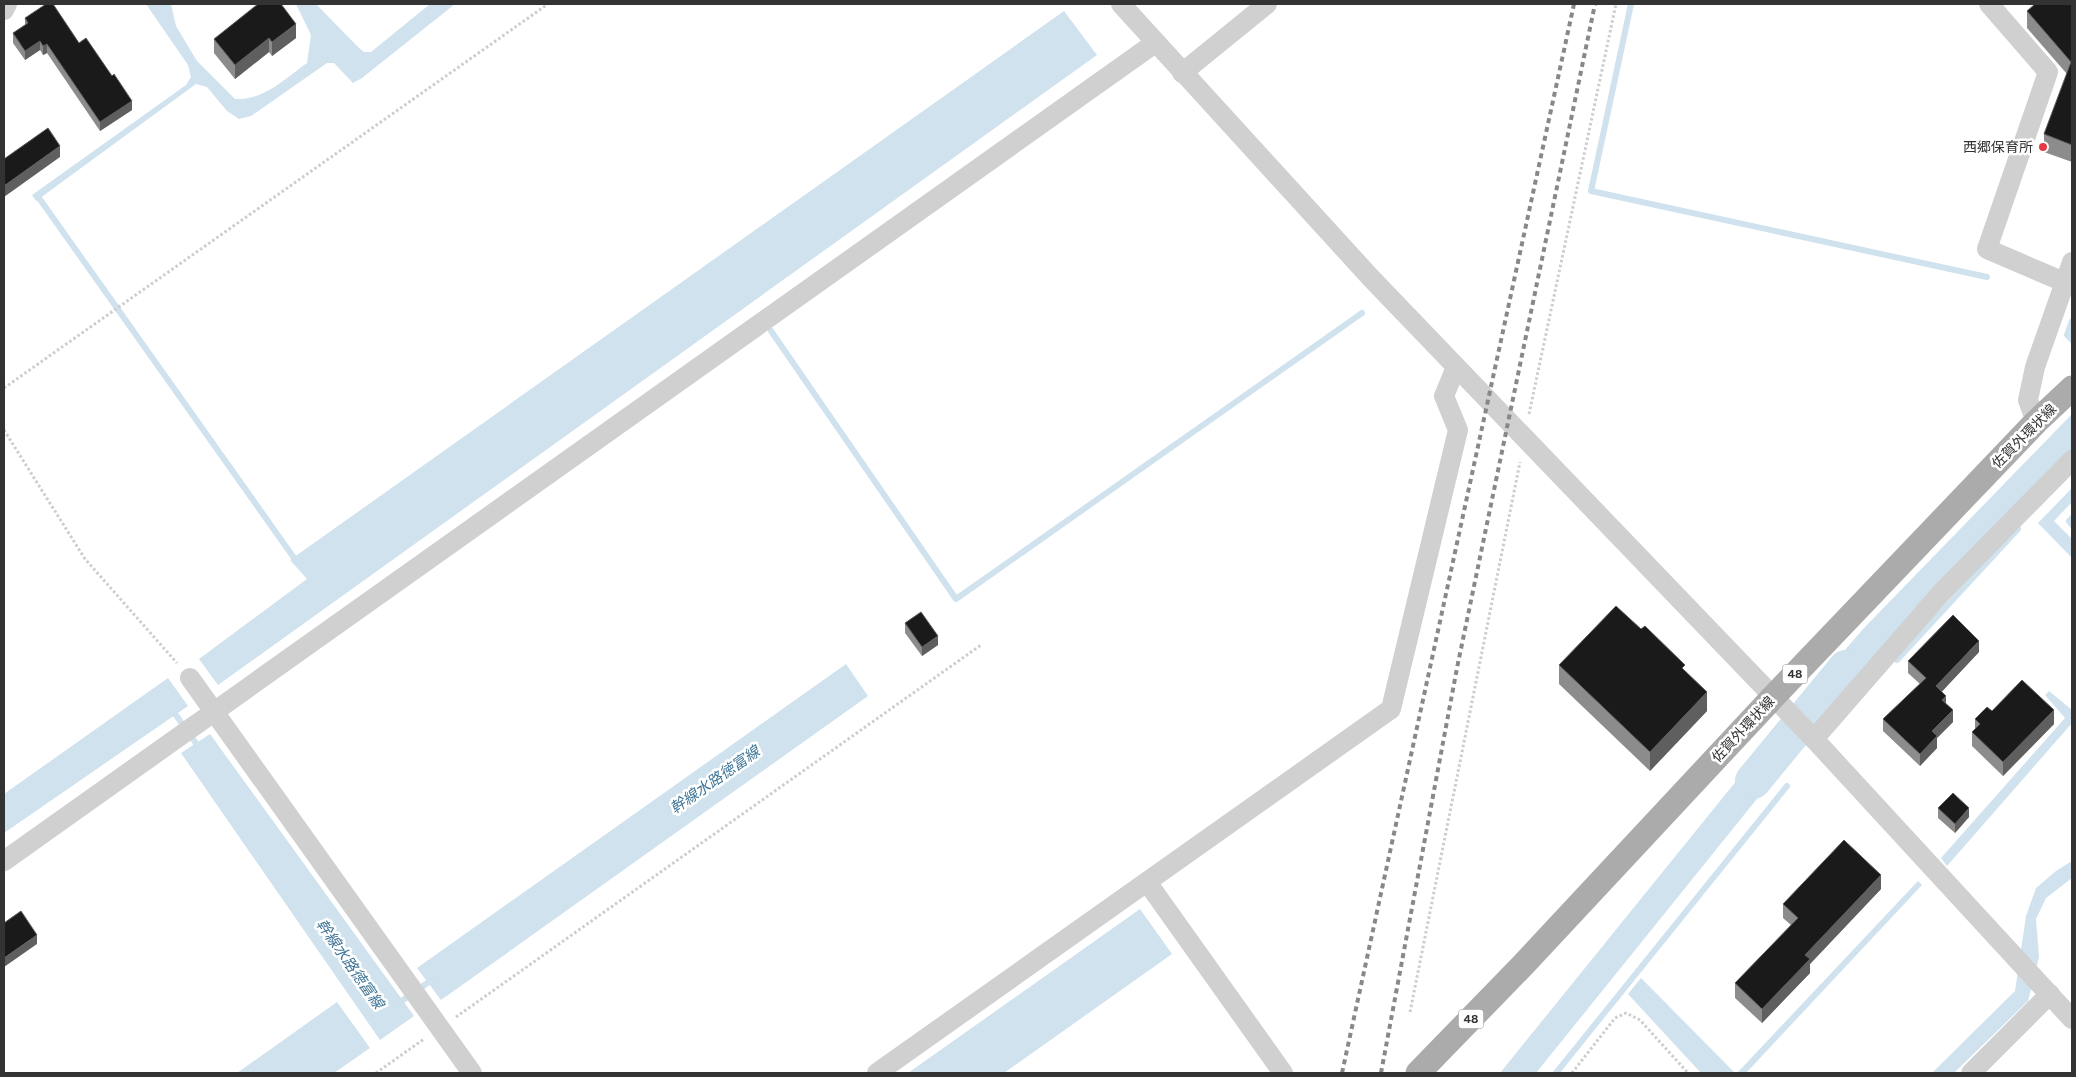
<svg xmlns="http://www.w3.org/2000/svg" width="2076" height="1077" viewBox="0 0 2076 1077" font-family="Figtree,'Noto Sans JP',sans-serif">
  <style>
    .water { fill: #cfe2ee }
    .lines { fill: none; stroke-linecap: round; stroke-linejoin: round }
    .stream { stroke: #cfe2ee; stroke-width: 6 }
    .river { stroke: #cfe2ee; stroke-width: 36 }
    .path { stroke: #cdcdcd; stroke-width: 3; stroke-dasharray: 2.5 2.5; stroke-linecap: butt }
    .minor { stroke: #d0d0d0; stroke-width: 20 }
    .major { stroke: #ababab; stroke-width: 25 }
    .rail { stroke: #888; stroke-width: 4; stroke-dasharray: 5 4; stroke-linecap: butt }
    .wall { fill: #8c8c8c }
    .shaded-wall { fill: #5f5f5f }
    .building { fill: #1a1a1a; stroke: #5f5f5f }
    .poi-dot { fill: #e63946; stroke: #fff; stroke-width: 2 }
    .labels { text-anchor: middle; stroke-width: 5; stroke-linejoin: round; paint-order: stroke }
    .shield { fill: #fff; stroke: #707070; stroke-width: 1 }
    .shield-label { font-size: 12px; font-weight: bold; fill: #333 }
    .poi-label { font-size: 14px; fill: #333; stroke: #fff; text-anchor: end }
    .street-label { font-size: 14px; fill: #333; stroke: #fff }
    .water-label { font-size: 15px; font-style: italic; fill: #3f7597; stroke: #fff }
  </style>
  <rect width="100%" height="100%" fill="#fff"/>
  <!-- water -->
  <g class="water">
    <path d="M146,4H171L176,26L197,61L235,99C263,101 286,78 307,63L311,35L296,4H316L357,46L364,52H371L430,4H455L362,78L353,83L334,63H327L251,116L239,119L227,111L207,87L196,84L36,201L32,195L186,85L191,77L188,65Z"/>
    <path d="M1064,11L1097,55L218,685L199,659L307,579L290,560Z"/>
    <path d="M2072,414V452L1824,717L1814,708L1811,689L1864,628Z"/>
    <path d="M2072,488V502L2054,521L2072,539V558L2038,523Z"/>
    <path d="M846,664L868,696L441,1000L417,968Z"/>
    <path d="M168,678L188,706L4,833V794Z"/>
    <path d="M2049,691L2071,709L2072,708V723L1947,866L1941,858L2065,718L2045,695Z"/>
    <path d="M210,734L414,1016L380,1040L181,753Z"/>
    <path d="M1771,738L1785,742L1794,753L1536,1073H1500Z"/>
    <path d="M2072,861V878L2046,898L2036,919L2039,957L2028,1001L1954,1073H1932L2015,991L2026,916L2036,888L2056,871Z"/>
    <path d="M1918,881L1922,885L1746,1073H1737Z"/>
    <path d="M1140,909L1172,954L1004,1073H908Z"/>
    <path d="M1641,978L1735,1073H1701L1628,994Z"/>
    <path d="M337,1002L370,1048L334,1073H237Z"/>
  </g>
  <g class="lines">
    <!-- stream -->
    <g class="stream">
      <path d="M1631,4L1591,191L1987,277"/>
      <path d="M39,198L299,565"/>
      <path d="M2072,321L2067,335L2072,340"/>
      <path d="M771,331L956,599L1362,313"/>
      <path d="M2072,518L2069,521L2072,525"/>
      <path d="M1897,660L2018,529"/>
      <path d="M171,708L200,749"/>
      <path d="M396,1005L433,979"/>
      <path d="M1556,1073L1787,786"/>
    </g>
    <!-- river -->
    <path class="river" d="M1753,781L1846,668"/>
    <!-- path -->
    <g class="path">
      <path d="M4,388L548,4"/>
      <path d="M1529,414L1616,4"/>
      <path d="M4,430L85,559L177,663"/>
      <path d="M1410,1012L1520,462"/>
      <path d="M456,1017L981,645"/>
      <path d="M376,1073L424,1039"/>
      <path d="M1572,1073L1615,1018L1626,1013L1640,1020L1688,1073"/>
    </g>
    <!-- minor -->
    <g class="minor">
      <path d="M1121,4L1370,277L1814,739L2072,1019"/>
      <path d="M1989,4L2048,72L1987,249L2064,282"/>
      <path d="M4,10L7,4"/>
      <path d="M1182,73L1267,4"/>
      <path d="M2036,422L2028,400L2035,367L2072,262"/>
      <path d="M190,678L472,1073"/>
      <path d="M1814,739L1941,593L2072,460"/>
      <path d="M4,861L1155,43"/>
      <path d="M1147,882L1283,1073"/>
      <path d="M877,1073L1391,709L1458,430L1444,396L1456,367"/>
      <path d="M1971,1073L2050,994"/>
    </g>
    <!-- major -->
    <path class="major" d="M1418,1073L1523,965L1774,696L2036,422L2072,388"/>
    <!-- rail -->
    <g class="rail">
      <path d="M1342,1073L1574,4"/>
      <path d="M1381,1073L1457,668L1595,4"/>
    </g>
  </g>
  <!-- wall -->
  <g class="wall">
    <path d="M2072,4V162L2044,152V134L2067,74L2027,28V11Z"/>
    <path d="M25,18L79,43L132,110L100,131L47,53L43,55L40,50L25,60L13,43V33L25,25Z"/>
    <path d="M296,38L272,56L269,52L235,79L214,53V39Z"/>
    <path d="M905,623L938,645L922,656L905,633Z"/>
    <path d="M1979,652L1941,692L1953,722L1937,738V748L1920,766L1883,731V719L1920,684L1908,673V661Z"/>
    <path d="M1559,665L1685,671L1707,711L1650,771L1559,684Z"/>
    <path d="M1992,711L2054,724L2003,776L1972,746V732L1975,729V719Z"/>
    <path d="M1938,808L1969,817L1955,833L1938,818Z"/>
    <path d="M1881,889L1810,964V973L1762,1023L1735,998V983L1791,925L1783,918V904Z"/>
  </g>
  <!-- shaded-wall -->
  <g class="shaded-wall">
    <path d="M296,24V38L272,56V42Z"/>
    <path d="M269,38V52L235,79V65Z"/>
    <path d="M40,41V50L25,60V51Z"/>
    <path d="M47,44V53L43,55V46Z"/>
    <path d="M132,101V110L100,131V122Z"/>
    <path d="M60,146V157L4,197V186Z"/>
    <path d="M938,636V645L922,656V647Z"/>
    <path d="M1979,641V652L1936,698V686Z"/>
    <path d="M1707,692V711L1650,771V752Z"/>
    <path d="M1946,696V708L1942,700Z"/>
    <path d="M1953,710V722L1937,738V748L1920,766V754L1932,731Z"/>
    <path d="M2054,710V724L2003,776V762Z"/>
    <path d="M1969,808V817L1955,833V824Z"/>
    <path d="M1881,875V889L1810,964V973L1762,1023V1009L1805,955Z"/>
    <path d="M37,935V944L4,967V958Z"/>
  </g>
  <!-- building -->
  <g class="building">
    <path d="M46,4H53L79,43L86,38L112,76L114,74L132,101L100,122L47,44L43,46L40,41L25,51L13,33L28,23L25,18Z"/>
    <path d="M258,4H281L296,24L272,42L269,38L235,65L214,39Z"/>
    <path d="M2035,4H2072V145L2044,134L2071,62L2027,11Z"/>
    <path d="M48,128L60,146L4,186V159Z"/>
    <path d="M1616,606L1641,629L1645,626L1685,665L1682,668L1707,692L1650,752L1559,665Z"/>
    <path d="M921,612L938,636L922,647L905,623Z"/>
    <path d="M1953,615L1979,641L1936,686L1946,696L1942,700L1953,710L1932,731L1937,736L1920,754L1883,719L1926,678L1908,661Z"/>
    <path d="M2022,680L2054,710L2003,762L1972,732L1980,724L1975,719L1987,707L1992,711Z"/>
    <path d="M1953,793L1969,808L1955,824L1938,808Z"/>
    <path d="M1844,840L1881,875L1805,955L1810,959L1762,1009L1735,983L1798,918L1783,904Z"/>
    <path d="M21,911L37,935L4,958V923Z"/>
  </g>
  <!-- markers -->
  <circle class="poi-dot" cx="2043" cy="147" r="5"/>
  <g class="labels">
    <!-- shield labels -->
    <g class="shield">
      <rect x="1782.5" y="664.5" width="25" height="19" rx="4"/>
      <rect x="1458.5" y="1009.5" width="25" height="19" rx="4"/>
    </g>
    <g class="shield-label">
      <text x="1795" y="678">48</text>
      <text x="1471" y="1023">48</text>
    </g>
    <!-- poi labels -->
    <g class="poi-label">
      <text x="2033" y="152">西郷保育所</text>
    </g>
    <!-- street labels -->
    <g class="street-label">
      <text transform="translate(2024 436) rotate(-45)" y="5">佐賀外環状線</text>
      <text transform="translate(1743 729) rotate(-47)" y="5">佐賀外環状線</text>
    </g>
    <!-- water labels -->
    <g class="water-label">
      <text transform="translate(715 780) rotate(-35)" y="5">幹線水路徳富線</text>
      <text transform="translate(350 964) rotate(55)" y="5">幹線水路徳富線</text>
    </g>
  </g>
  <!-- border -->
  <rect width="2076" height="1077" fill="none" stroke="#333333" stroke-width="10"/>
</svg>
